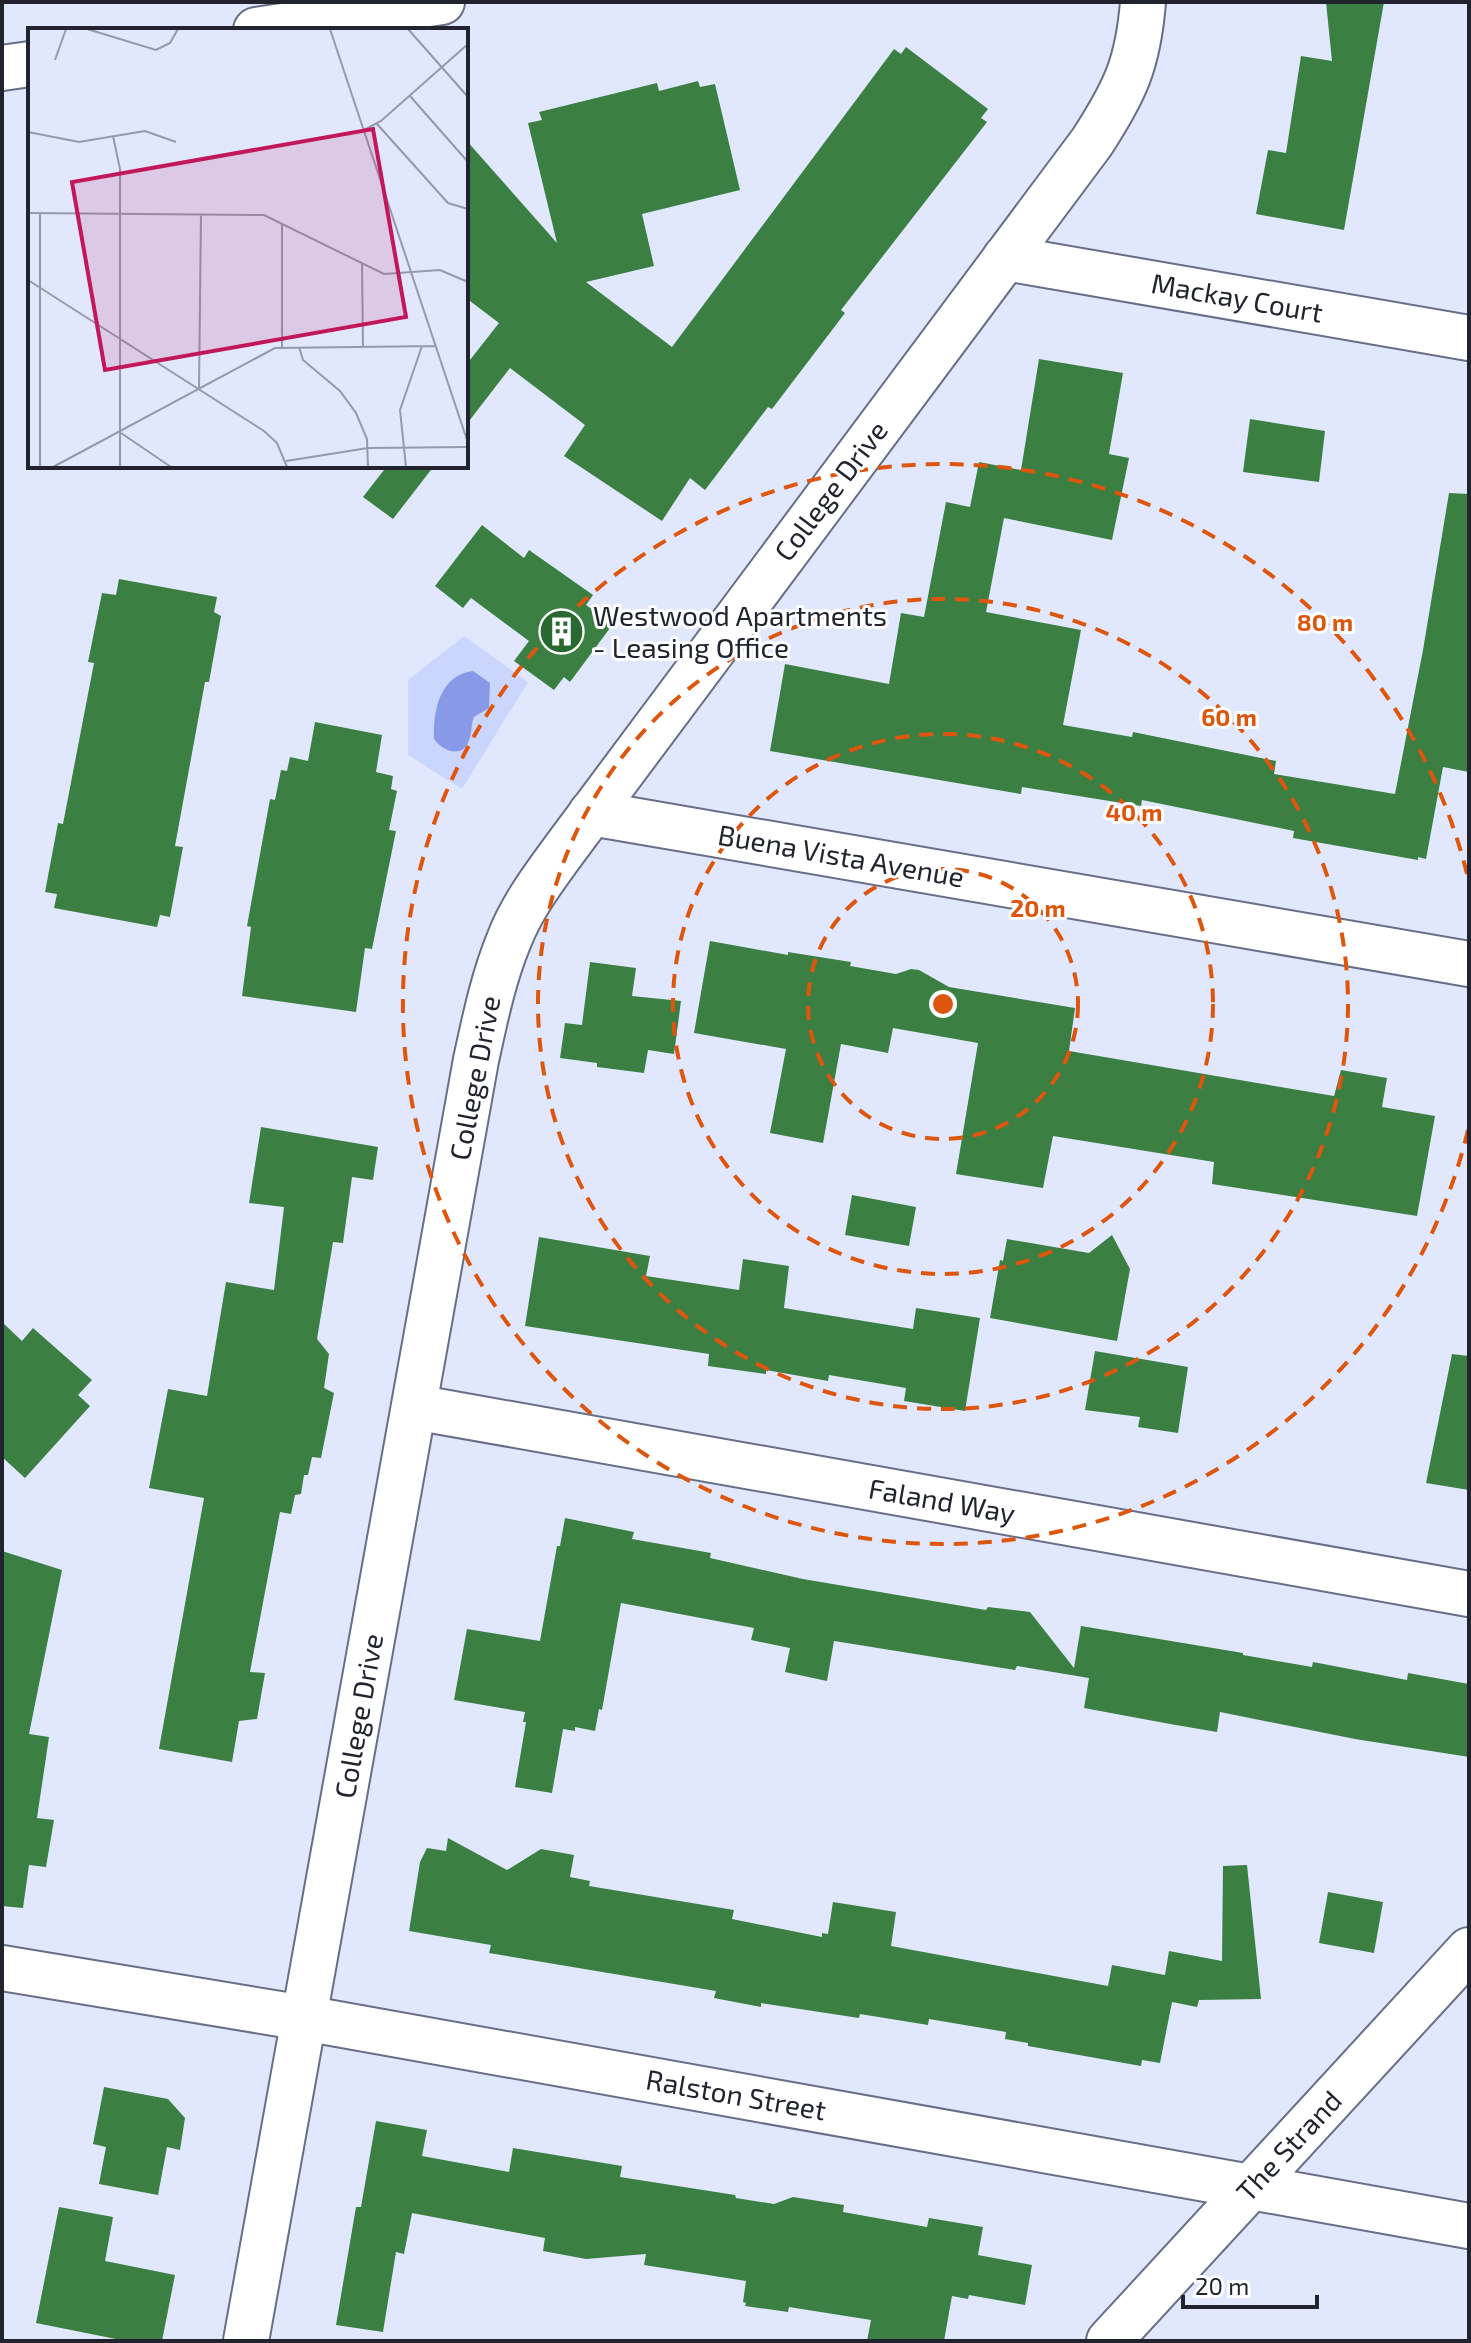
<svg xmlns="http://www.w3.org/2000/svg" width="1471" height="2343" viewBox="0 0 1471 2343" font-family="'Exo 2',sans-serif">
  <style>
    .green { fill: #cbd6fe }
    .water { fill: #8899e7 }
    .building { fill: #3b7f43 }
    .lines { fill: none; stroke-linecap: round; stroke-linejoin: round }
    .minor-casing { stroke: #676e87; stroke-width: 48 }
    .major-casing { stroke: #676e87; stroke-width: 48 }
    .minor { stroke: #fff; stroke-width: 44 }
    .major { stroke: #fff; stroke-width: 44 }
    .ring { fill: none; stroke: #de560e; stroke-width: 4; stroke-dasharray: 14 10 }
    .labels { text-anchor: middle; stroke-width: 6; stroke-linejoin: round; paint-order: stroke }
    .street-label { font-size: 28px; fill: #21242e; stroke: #fff }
    .poi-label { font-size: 28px; fill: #21242e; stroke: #fff; text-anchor: start }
    .inset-road { fill: none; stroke: #949aab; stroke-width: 2 }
    .view { fill: #c2185b; fill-opacity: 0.15; stroke: #c2185b; stroke-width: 4 }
    .inset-edge { fill: none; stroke: #21242e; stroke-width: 4 }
    .centre { fill: #de560e; stroke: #fff; stroke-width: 4 }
    .ring-label { font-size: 24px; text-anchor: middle; font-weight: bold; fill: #de560e; stroke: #fff; stroke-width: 6; stroke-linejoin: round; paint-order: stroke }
  </style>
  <rect width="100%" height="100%" fill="#e1e8fe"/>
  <!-- green -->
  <path class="green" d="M464,636L528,682L462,789L408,755V680Z"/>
  <!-- water -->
  <path class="water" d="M473,671L490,683L489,708L474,717C471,724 472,730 470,737C465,759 444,753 434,739C433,710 440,675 473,671Z"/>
  <!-- building -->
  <g class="building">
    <path d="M1326,2H1384L1344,230L1256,214L1268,150L1286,153L1301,56L1332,61Z"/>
    <path d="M906,47L988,109L981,118L987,122L841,310L845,313L772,409L768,407L705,490L690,478L662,521L564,456L585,425L510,368L466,425V365L499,323L466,298V140L557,243L528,123L542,120L539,112L657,83L659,91L698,81L700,87L715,84L740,190L642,214L654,266L586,282L672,347L894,49L901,54Z"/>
    <path d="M1039,359L1123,373L1109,454L1129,458L1112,540L1004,518L986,612L1081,630L1063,725L1132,737L1133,732L1276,761L1274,774L1395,794L1423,650L1449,493L1469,494V772L1443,767L1426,859L1418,857V860L1293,838L1294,831L1142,800L1141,806L1022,787L1021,794L770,751L785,664L889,684L901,613L924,617L946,502L970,507L979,462L1021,470Z"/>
    <path d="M1250,419L1325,431L1319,482L1243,472Z"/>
    <path d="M387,466H434L393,519L363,497Z"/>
    <path d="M482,525L524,558L529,550L593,595L586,605L613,624L570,682L564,677L554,690L514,661L529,641L471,598L463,608L435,586Z"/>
    <path d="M119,579L217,597L214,612L221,616L209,682H205L175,846L183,847L170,917L160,915L157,927L54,908L57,894L45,892L58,823L63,824L94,663L88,662L102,593L116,595Z"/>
    <path d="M315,722L382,735L376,772L393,776L391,789L397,791L389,830L396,831L372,949L365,948L356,1012L242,996L251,927L247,926L270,799L275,800L281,770L287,771L290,757L308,761Z"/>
    <path d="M710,941L788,955V952L851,962L850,966L896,974L911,969L919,970L949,987L1075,1008L1069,1051L1334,1096L1341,1070L1387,1078L1382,1107L1435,1116L1417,1216L1212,1184L1214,1162L1053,1136L1043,1188L956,1174L978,1043L893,1028L888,1053L841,1044L823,1143L770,1133L786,1049L694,1033Z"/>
    <path d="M590,962L636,968L632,996L681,1001L674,1054L648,1050L644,1073L597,1067V1063L560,1058L565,1023L582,1025Z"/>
    <path d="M261,1127L378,1147L373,1180L352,1177L343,1243L333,1242L317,1339L329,1354L324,1388L334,1393L321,1458L312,1457L308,1475H304L301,1494L295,1495L291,1514L280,1512L250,1672L265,1673L257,1719L239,1721L232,1762L159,1749L204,1498L149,1488L168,1389L207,1396L226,1282L274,1290L284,1207L249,1203Z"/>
    <path d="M852,1195L916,1207L909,1246L845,1235Z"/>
    <path d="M1112,1235L1130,1269L1117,1341L990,1318L1000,1260L1003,1261L1007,1239L1089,1253Z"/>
    <path d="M539,1237L650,1256L646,1276L739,1290L743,1259L789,1266L784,1308L913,1329L916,1308L980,1318L965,1411L904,1401L906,1388L829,1375L828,1381L766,1370V1374L708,1366L709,1354L525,1326Z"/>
    <path d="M2,1322L22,1341L33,1328L92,1380L78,1395L90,1406L25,1478L2,1457Z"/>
    <path d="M1095,1351L1188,1367L1178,1433L1138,1427L1140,1417L1085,1410Z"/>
    <path d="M1452,1354L1469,1356V1490L1426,1483Z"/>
    <path d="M565,1518L634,1532L632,1539L711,1553L710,1558L803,1579L986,1610L988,1607L1030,1612L1074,1668L1081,1626L1243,1653V1655L1312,1667L1313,1662L1407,1680L1408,1673L1469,1684V1757L1355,1739L1220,1712L1217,1732L1170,1724L1084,1708L1089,1678L1017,1666L1015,1670L834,1641L827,1681L785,1672L790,1648L751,1640L754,1628L621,1603L602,1710L599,1709L595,1731L575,1727V1731L563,1729L552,1793L515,1787L526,1722H523L525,1712L454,1700L467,1629L540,1641L557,1546H560Z"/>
    <path d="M2,1551L62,1570L29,1734L49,1737L37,1818L54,1820L46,1867L29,1865L23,1908L2,1906Z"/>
    <path d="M448,1838L507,1870L541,1849L574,1855L570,1877L590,1881L589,1886L734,1910L732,1919L822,1937V1933L828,1934L833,1902L896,1912L891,1946L1108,1986L1112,1965L1165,1975L1169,1951L1222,1961L1223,1866L1247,1865L1261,1999L1199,2000L1197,2007L1172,2002L1160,2063L1142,2060L1141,2066L1028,2046V2043L1005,2039L1006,2032L929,2019L928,2025L860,2014L859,2018L761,2003V2007L714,1998L716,1991L489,1953L491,1945L409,1931L420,1862L427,1848L446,1851Z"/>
    <path d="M1328,1892L1383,1902L1374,1953L1319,1943Z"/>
    <path d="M104,2087L168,2099L185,2118L180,2150L167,2147L158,2195L99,2184L106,2147L93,2144Z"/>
    <path d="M376,2121L427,2130L422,2156L509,2172L513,2148L622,2166L620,2177L735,2195L736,2198L774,2204L793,2197L844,2205L843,2212L927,2227L929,2218L983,2227L978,2255L1032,2265L1025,2305L969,2295L968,2299L952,2296L944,2341H867L871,2320L789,2307L788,2312L745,2306L746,2303L743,2302L746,2281L644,2265L646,2254L586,2259L543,2251L545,2238L412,2213L404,2254L396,2252L383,2332L336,2325L356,2207H361Z"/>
    <path d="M59,2207L113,2217L105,2261L175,2275L162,2341H126L36,2323Z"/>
  </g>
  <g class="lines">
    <defs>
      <g id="minor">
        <path d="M1005,258L1469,338"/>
        <path d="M591,813L1469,964"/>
        <path d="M414,1407L1469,1594"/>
        <path d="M2,1968L304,2018L1469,2226"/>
        <path d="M246,2341L476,1060C485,1019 493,979 509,940C522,906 545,876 567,846L1092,142C1125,91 1138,64 1143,2"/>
        <path d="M1109,2341L1469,1950"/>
      </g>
      <g id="major">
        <path d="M256,30L442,2"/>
        <path d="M2,68L30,64"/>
      </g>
    </defs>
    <!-- minor casing -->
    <use href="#minor" class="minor-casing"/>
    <!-- major casing -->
    <use href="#major" class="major-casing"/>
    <!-- minor -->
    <use href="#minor" class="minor"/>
    <!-- major -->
    <use href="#major" class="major"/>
  </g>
  <!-- distance rings -->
  <g class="ring">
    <circle cx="943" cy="1004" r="135"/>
    <circle cx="943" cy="1004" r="270"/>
    <circle cx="943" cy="1004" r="405"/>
    <path d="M1468 1130A540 540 0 1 1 1468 878"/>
  </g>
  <!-- icons -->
  <defs>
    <symbol id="building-disc" viewBox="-11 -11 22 22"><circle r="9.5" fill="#286831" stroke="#fff"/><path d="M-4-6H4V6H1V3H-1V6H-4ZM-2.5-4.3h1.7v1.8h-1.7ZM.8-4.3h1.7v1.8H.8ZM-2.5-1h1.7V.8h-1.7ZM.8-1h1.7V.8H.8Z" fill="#fff"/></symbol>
  </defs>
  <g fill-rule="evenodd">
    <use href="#building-disc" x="536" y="606" width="51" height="51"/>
  </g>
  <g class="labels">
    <!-- street labels -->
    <g class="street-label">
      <text transform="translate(1237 298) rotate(10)" y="10">Mackay Court</text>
      <text transform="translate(831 491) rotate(-53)" y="10">College Drive</text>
      <text transform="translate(841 856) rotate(10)" y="10">Buena Vista Avenue</text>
      <text transform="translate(475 1078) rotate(-79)" y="10">College Drive</text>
      <text transform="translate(942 1501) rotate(10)" y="10">Faland Way</text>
      <text transform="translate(359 1716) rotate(-80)" y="10">College Drive</text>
      <text transform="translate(736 2095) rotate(10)" y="10">Ralston Street</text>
      <text transform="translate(1289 2146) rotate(-47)" y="10">The Strand</text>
    </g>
    <!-- poi labels -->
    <g class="poi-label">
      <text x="593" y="626">Westwood Apartments<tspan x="593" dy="32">- Leasing Office</tspan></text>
    </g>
  </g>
  <!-- overview -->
  <g transform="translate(28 28)">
    <rect width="440" height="440" fill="#e1e8fe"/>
    <path class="inset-road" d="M59,1L128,22L142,15L150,1M302,1L440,415M380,1L440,69M27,32L38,1M382,68L440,134M349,96L420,175L440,181M336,102L353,93L440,16M0,104L51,114L117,103L148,114M85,108L92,141V439M0,185L236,187L356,246L412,242L440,254M254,195V319M334,235L335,319M0,252L236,403L249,415L259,439M271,319L275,332L312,363L328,385L339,411L340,439M171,361L173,186M93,405L143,439M258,433L340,420L440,419M12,439V185M25,439L247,320L408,318M378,439L372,382L394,318"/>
    <path class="view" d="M345,101L378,289L77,342L44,154Z"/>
    <rect width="440" height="440" class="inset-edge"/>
  </g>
  <circle cx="943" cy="1004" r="12" class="centre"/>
  <g class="ring-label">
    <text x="1325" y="631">80 m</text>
    <text x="1229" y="726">60 m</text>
    <text x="1134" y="821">40 m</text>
    <text x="1038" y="917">20 m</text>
  </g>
  <!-- border -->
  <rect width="1471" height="2343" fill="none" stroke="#21242e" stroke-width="8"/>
  <!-- scale -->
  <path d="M1183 2295v12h134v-12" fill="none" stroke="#21242e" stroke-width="4"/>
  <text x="1195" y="2295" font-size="24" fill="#21242e" stroke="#ffffff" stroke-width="6" paint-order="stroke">20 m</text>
</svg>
